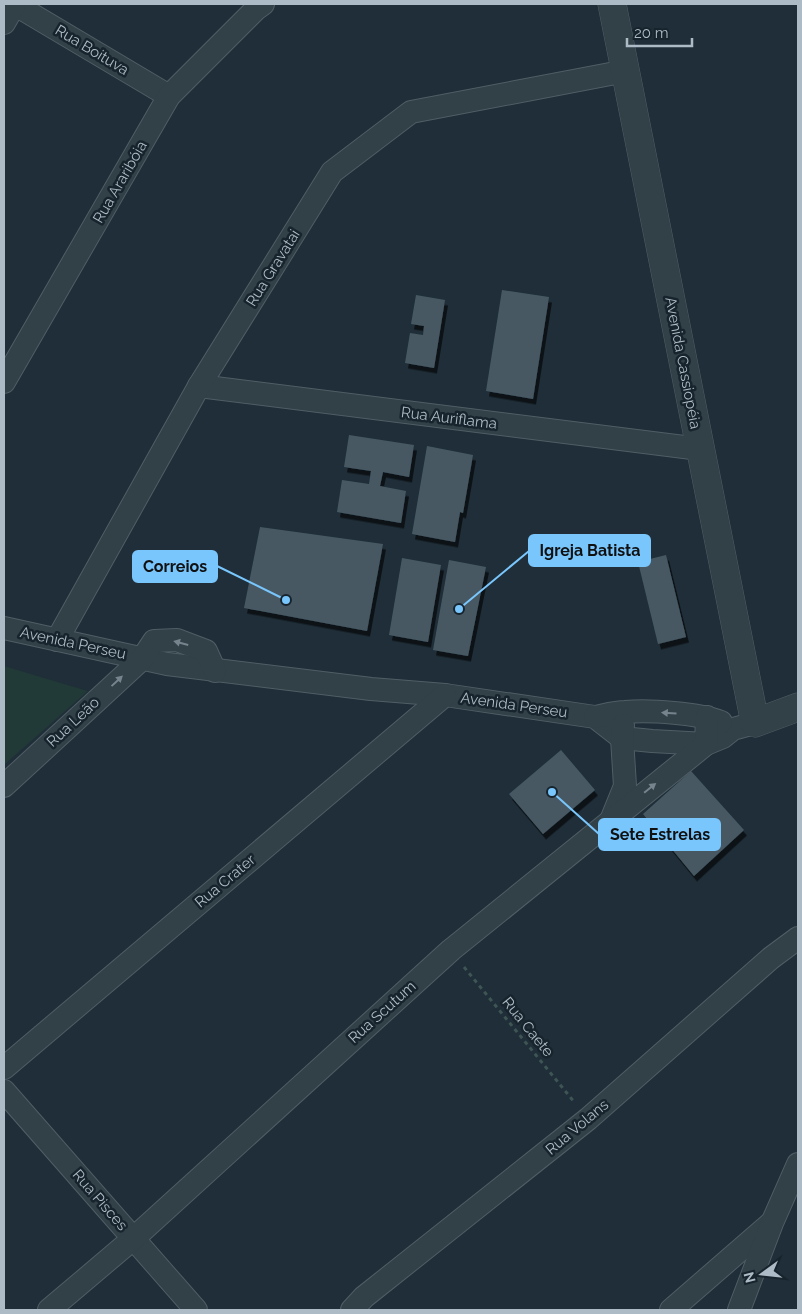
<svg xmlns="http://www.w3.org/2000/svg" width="802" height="1314" viewBox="0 0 802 1314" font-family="Raleway,sans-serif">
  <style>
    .green { fill: #213937 }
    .building { fill: #465964; filter: url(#shadow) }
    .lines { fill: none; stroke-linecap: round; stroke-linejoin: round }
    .minor-casing { stroke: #505e66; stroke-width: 24 }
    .tertiary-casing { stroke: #505e66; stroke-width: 29 }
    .path { stroke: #3e5554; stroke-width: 3; stroke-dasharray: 4 4; stroke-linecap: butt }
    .minor { stroke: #324048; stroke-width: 22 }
    .tertiary { stroke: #324048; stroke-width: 28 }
    .oneway { fill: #75848d }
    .labels { text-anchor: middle; stroke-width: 5; stroke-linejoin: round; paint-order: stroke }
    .street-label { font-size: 15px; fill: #acbbc5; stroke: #18242d }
    .leader { fill: none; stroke: #79c6fd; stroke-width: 2 }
    .callout-dot { fill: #79c6fd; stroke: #18242d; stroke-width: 2 }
    .callout { fill: #79c6fd; stroke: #79c6fd; stroke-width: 2 }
    .callout-label { font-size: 16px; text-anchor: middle; font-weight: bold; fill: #111 }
  </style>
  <defs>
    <filter id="shadow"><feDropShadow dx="3" dy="5.5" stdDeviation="0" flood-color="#0009"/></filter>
  </defs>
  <rect width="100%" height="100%" fill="#1f2e38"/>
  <!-- green -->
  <path class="green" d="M4,666L88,691L4,765Z"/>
  <!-- building -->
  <g class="building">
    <path d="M502,290L549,297L533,399L486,391Z"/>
    <path d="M416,295L445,300L434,368L405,363L410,333L423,335L424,326L411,324Z"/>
    <path d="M349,435L414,445L409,477L383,472L380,486L406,491L401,523L337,512L342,480L369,484L371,471L344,467Z"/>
    <path d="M427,446L473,455L463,513L460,512L455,542L412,534Z"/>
    <path d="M260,527L383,544L367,631L244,608Z"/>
    <path d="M666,555L686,637L658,644L638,562Z"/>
    <path d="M402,558L441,565L428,642L389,635Z"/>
    <path d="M449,560L486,567L468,656L433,650Z"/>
    <path d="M561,750L595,790L543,834L509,794Z"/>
    <path d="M691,771L744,830L694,876L643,814Z"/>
  </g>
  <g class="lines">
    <defs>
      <g id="minor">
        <path d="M14,4L169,96"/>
        <path d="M4,23L15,4"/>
        <path d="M4,382L169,96L256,9L263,4"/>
        <path d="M199,386L700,449"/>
        <path d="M4,628L167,664L371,689L445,695L595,717L622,738L652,741L706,744L723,737L733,729L755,723"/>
        <path d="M57,640L199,386L332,172L411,112L626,71"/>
        <path d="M595,717C605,715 615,712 625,712C649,710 699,713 721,722"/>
        <path d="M4,786L142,659L154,641L177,640L206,651L215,671"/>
        <path d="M612,818L625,786L622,738L623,725"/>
        <path d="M4,1068L445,695"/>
        <path d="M4,1091L196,1310"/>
        <path d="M49,1310L134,1238L451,950L706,744L707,717"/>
        <path d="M352,1310L364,1297L588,1119L771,958L798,938"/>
        <path d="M671,1310L770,1224"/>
        <path d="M739,1310L772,1223L798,1164"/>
      </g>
      <path id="tertiary" d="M612,4L755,723L798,707"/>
    </defs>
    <!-- minor casing -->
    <use href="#minor" class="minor-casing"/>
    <!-- tertiary casing -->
    <use href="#tertiary" class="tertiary-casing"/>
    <!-- path -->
    <path class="path" d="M464,967L575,1103"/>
    <!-- minor -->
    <use href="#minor" class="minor"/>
    <!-- tertiary -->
    <use href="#tertiary" class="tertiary"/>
  </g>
  <!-- one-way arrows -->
  <defs><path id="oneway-solid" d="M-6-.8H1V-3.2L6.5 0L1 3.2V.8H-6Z" transform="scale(1.25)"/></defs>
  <g class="oneway">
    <use href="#oneway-solid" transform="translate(181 643) rotate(-165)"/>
    <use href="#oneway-solid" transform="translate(117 681) rotate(-43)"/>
    <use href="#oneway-solid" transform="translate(669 713) rotate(-176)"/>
    <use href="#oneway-solid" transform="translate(650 788) rotate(-39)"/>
  </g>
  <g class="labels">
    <!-- street labels -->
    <g class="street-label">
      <text transform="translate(92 50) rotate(31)" y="5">Rua Boituva</text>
      <text transform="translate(120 182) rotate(-60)" y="5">Rua Araribóia</text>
      <text transform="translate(273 268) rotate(-58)" y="5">Rua Gravatai</text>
      <text transform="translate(683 363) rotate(79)" y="5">Avenida Cassiopéia</text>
      <text transform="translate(449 418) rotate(7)" y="5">Rua Auriflama</text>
      <text transform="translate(73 643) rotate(12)" y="5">Avenida Perseu</text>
      <text transform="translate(514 705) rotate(8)" y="5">Avenida Perseu</text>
      <text transform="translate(73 722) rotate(-43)" y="5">Rua Leão</text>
      <text transform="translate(225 881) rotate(-40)" y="5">Rua Crater</text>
      <text transform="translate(382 1012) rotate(-42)" y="5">Rua Scutum</text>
      <text transform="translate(528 1027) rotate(51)" y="5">Rua Caete</text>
      <text transform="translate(577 1127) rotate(-40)" y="5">Rua Volans</text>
      <text transform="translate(100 1200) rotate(49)" y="5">Rua Pisces</text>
    </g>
  </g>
  <!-- callouts -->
  <path class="leader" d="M459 609L529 551M286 600L217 566M552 792L599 834"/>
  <g class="callout-dot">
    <circle cx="459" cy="609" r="5"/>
    <circle cx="286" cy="600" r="5"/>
    <circle cx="552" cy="792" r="5"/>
  </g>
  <g class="callout">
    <rect x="529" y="535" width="121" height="31" rx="5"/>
    <rect x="133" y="551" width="84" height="31" rx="5"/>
    <rect x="599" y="819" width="121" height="31" rx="5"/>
  </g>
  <g class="callout-label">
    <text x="590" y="556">Igreja Batista</text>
    <text x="175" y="572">Correios</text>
    <text x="660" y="840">Sete Estrelas</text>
  </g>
  <!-- border -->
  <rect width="802" height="1314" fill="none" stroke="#acbbc5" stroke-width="10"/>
  <!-- north arrow -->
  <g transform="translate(762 1274) rotate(255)" stroke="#18242d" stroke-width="4" paint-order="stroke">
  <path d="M0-4L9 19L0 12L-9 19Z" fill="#acbbc5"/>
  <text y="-8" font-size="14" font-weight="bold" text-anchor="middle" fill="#acbbc5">N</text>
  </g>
  <!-- scale -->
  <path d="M627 38v8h65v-8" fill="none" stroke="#acbbc5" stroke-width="2.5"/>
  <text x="634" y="38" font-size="15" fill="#acbbc5" stroke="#18242d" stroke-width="4" paint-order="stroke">20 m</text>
</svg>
